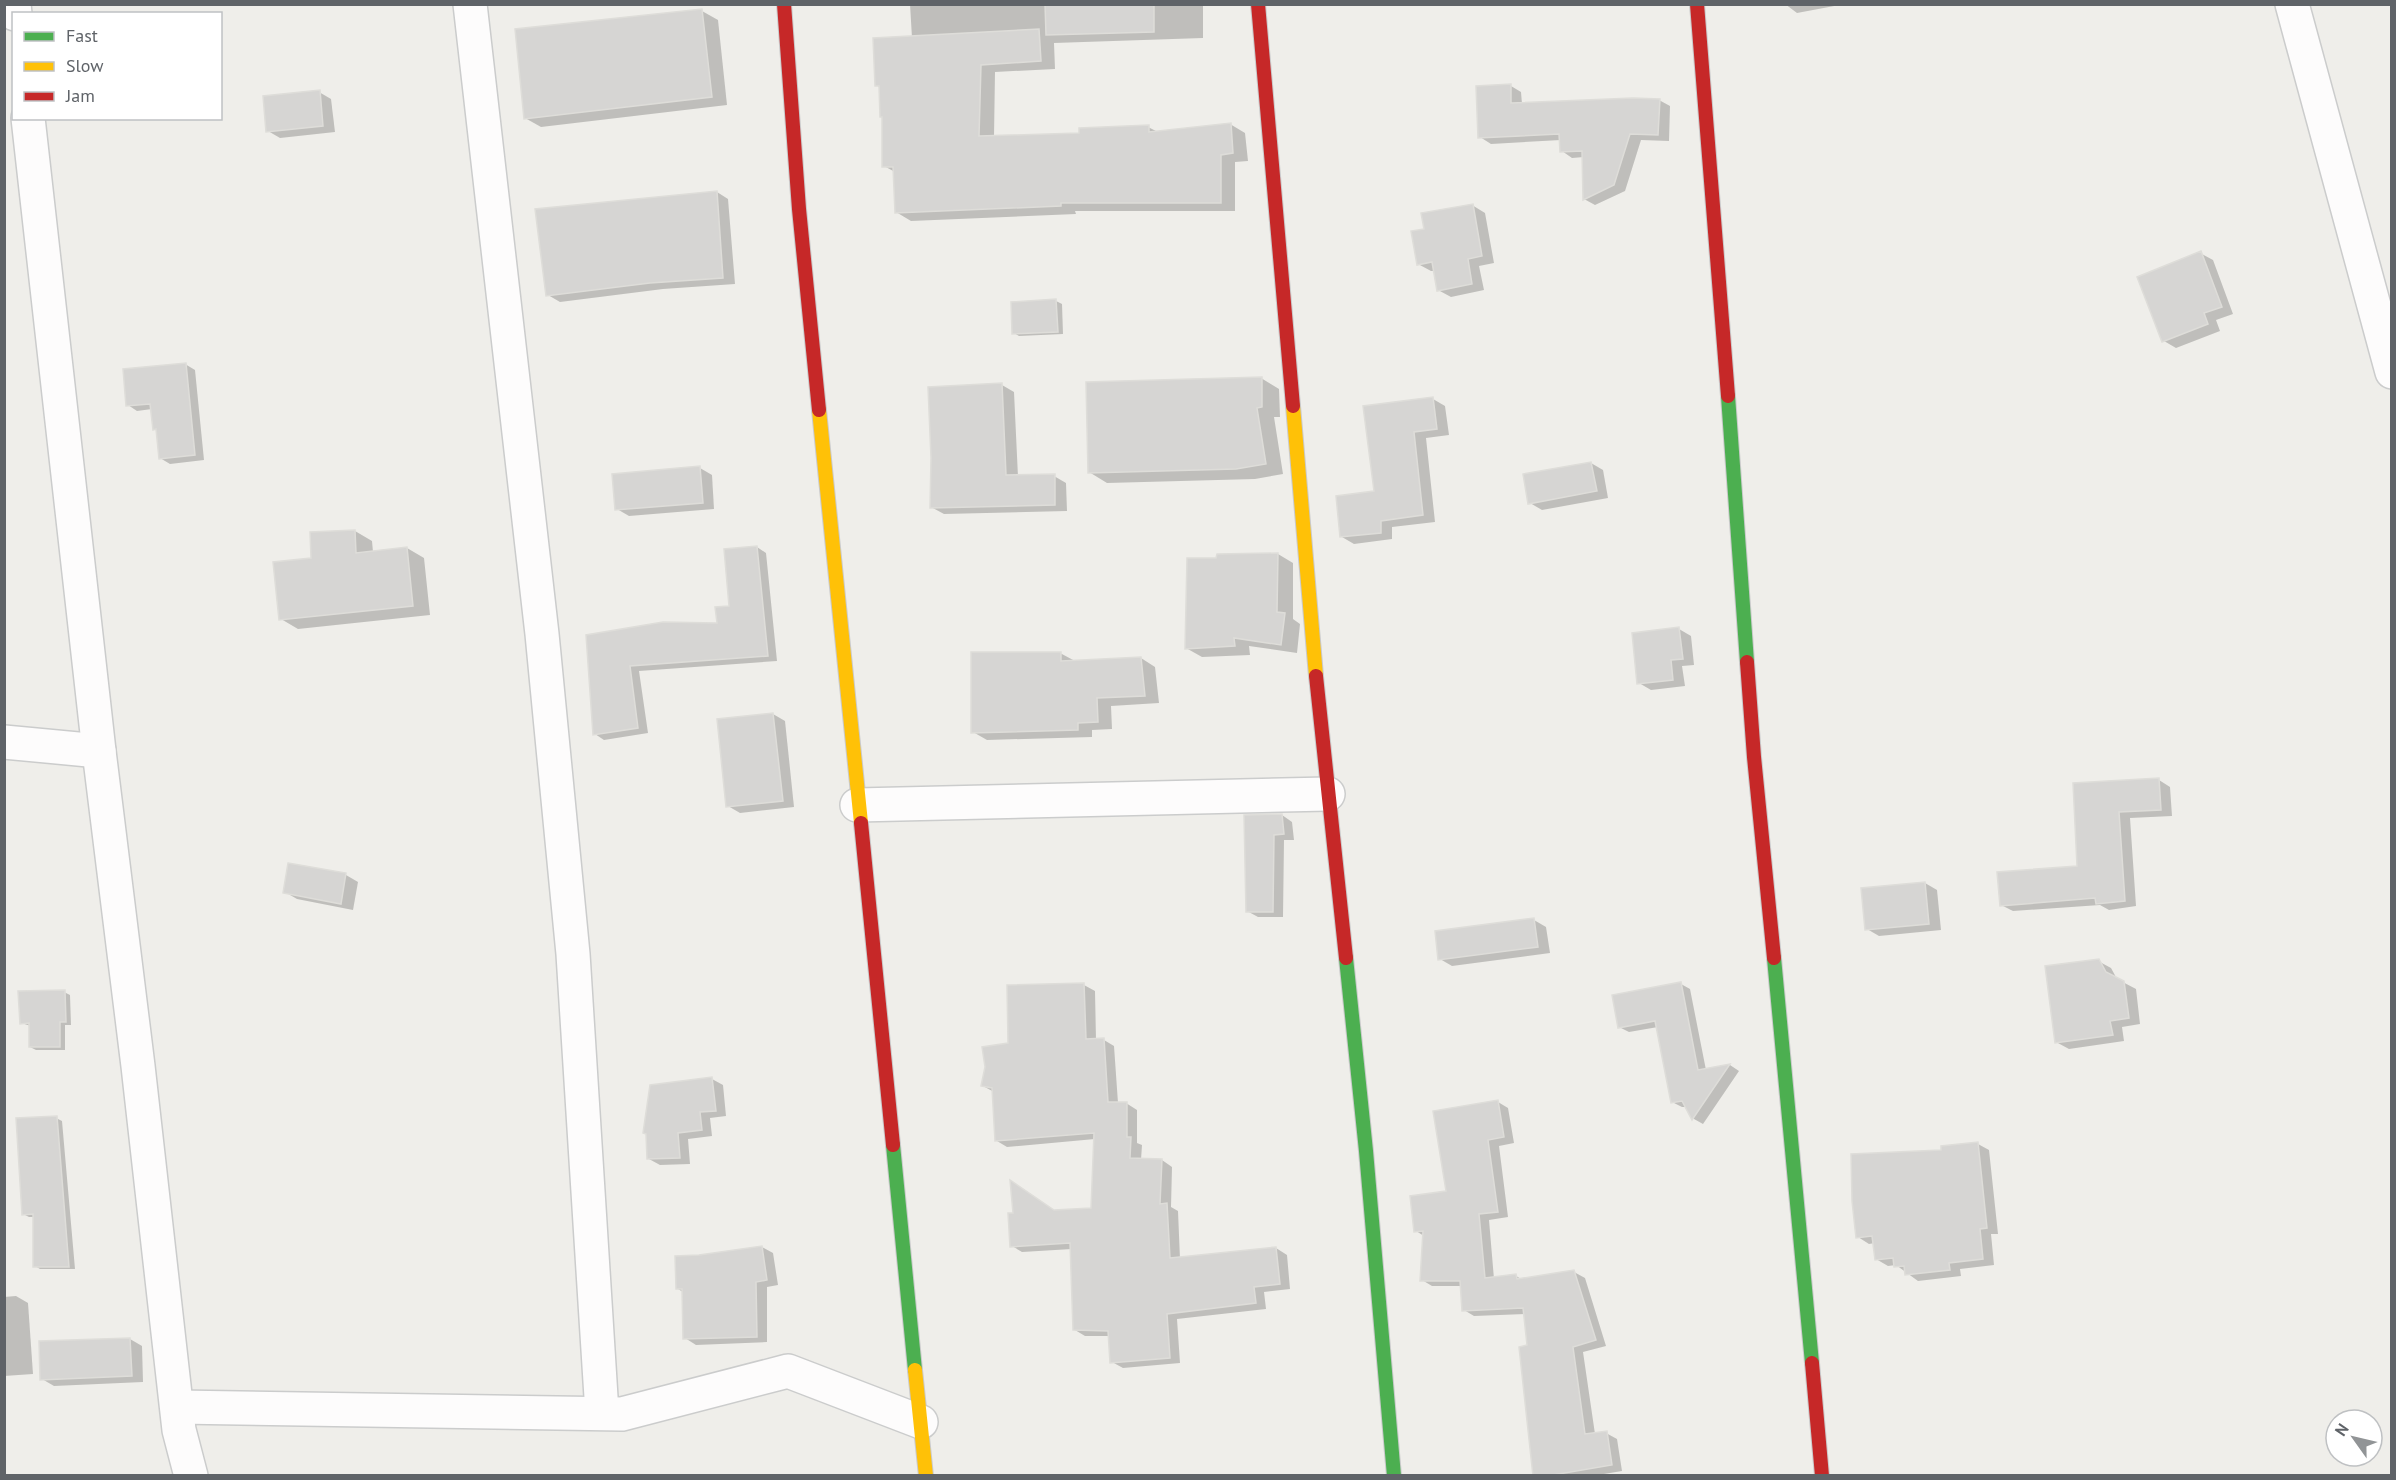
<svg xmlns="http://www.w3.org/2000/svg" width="2396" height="1480" viewBox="0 0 2396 1480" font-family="'PT Sans',sans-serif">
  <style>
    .shadow { fill: #0003 }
    .building { fill: #d6d5d3; stroke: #deddd9; stroke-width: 1.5 }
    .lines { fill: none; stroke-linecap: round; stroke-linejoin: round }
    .street-casing { stroke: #cbcccc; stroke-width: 36 }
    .fast-casing { stroke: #cacacb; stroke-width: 16 }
    .slow-casing { stroke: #cacacb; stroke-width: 16 }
    .jam-casing { stroke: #cacacb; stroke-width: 16 }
    .street { stroke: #fdfcfc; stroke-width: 33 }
    .fast { stroke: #4caf50; stroke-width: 14 }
    .slow { stroke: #ffc107; stroke-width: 14 }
    .jam { stroke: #c62828; stroke-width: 14 }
  </style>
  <rect width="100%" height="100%" fill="#efeeea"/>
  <!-- shadow -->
  <g class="shadow">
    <path d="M910,4H1203V38L1054,43L1055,69L995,72L994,137L1080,134L1148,127L1158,132L1230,124L1245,133L1248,161L1235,162V211H1075L1076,214L911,221L896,212L895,172L884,166V117L880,88L877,85L912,38Z"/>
    <path d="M1785,4H1845L1797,13Z"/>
    <path d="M702,11L718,20L727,105L541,127L525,118Z"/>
    <path d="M1511,86L1521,92L1522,104L1659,100L1670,106L1669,141L1641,140L1625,191L1595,205L1584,199V157L1572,158L1562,151L1561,140L1491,144L1480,137Z"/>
    <path d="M319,92L331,99L335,132L280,138L268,131Z"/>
    <path d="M717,192L728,199L735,284L663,289L560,302L548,295Z"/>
    <path d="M1472,205L1485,213L1494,263L1479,266L1484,290L1451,297L1438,290L1435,271H1431L1418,264L1425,230Z"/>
    <path d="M2200,253L2213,260L2233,314L2216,320L2220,331L2176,348L2164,341Z"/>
    <path d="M1056,301L1062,304L1063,334L1019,336L1014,333Z"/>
    <path d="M185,364L195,370L204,460L170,464L160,458L158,431L154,429L152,409L137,411L128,405Z"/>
    <path d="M1261,378L1279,389L1280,417H1274L1283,474L1255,479L1107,483L1089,472Z"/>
    <path d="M1002,385L1014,392L1018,477L1054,476L1066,483L1067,511L944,514L931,507Z"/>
    <path d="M1433,399L1445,406L1449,435L1426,438L1435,522L1392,527V539L1354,544L1342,537L1375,492Z"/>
    <path d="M1591,463L1603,470L1608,498L1542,510L1530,503Z"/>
    <path d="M700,468L712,475L714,509L629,516L617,509Z"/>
    <path d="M355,531L372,541L373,552L407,548L424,558L430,615L298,629L281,619L313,559Z"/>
    <path d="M757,547L766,553L777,661L639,671L648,733L604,740L595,734L588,636L719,625L731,607Z"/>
    <path d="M1278,554L1293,563V619L1300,624L1297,653L1249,646L1250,655L1202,657L1186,648L1217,559Z"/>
    <path d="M1679,629L1691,636L1694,665L1682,666L1685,686L1651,690L1639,683Z"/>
    <path d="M1060,653L1075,661L1141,658L1155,667L1159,703L1111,706L1112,729L1092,730V737L987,740L973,732Z"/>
    <path d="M773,714L785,721L794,807L740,813L728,806Z"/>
    <path d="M2159,780L2170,787L2172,816L2130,818L2136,906L2109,910L2100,905L2013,911L2001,905L2078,868L2075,784Z"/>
    <path d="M1282,815L1292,822L1294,840H1284L1283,917H1258L1247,911L1246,816Z"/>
    <path d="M289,865L346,875L358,882L353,910L297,899L285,892Z"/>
    <path d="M1925,883L1937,890L1941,930L1879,936L1867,929L1863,890Z"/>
    <path d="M1534,920L1546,927L1550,953L1452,966L1440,959Z"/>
    <path d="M2098,961L2111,968L2117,979L2136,989L2140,1024L2122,1027L2124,1041L2069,1049L2056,1042Z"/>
    <path d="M1681,984L1690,989L1706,1070L1730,1065L1739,1071L1703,1124L1694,1119L1687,1107H1682L1672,1102L1658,1027L1629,1032L1619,1027Z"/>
    <path d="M1084,985L1095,991L1096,1040H1104L1114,1046L1118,1103H1126L1137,1110V1143L1142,1145L1141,1160H1162L1172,1167L1171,1207L1178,1211L1180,1259L1276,1248L1287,1255L1290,1289L1264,1292L1266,1309L1177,1319L1180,1363L1123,1368L1112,1362L1110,1336H1085L1075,1330L1072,1249L1022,1252L1012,1246L1055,1212L1093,1209L1095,1139L1007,1147L997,1141L994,1092L983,1086L1010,1044Z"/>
    <path d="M64,992L70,995L71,1025H65V1050H36L30,1047L31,1026L21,1023Z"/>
    <path d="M712,1079L723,1085L726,1116L710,1118L712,1136L688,1139L690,1164L660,1165L649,1159Z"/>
    <path d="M1498,1102L1508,1108L1514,1143L1499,1146L1508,1217L1489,1220L1494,1279L1516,1276L1523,1280L1574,1272L1585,1278L1606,1346L1583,1352L1595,1434L1606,1433L1617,1439L1622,1471L1592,1476H1534L1520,1348L1528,1347L1525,1314L1474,1316L1464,1310L1462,1286H1432L1422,1280L1424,1236L1416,1231L1448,1192Z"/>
    <path d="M56,1118L62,1121L75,1269H40L35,1266L34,1217H29L23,1214Z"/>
    <path d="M1978,1144L1989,1150L1998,1234H1991L1994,1265L1960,1269L1961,1276L1918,1281L1896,1265L1888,1266L1876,1259L1875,1243L1869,1244L1858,1237L1943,1151Z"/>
    <path d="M762,1247L773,1253L778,1285L767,1287V1342L696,1345L685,1338L683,1292L678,1289L699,1257Z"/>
    <path d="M16,1296L28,1303L33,1374L4,1376V1297Z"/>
    <path d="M130,1339L142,1346L143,1382L54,1386L42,1379Z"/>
  </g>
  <!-- building -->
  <g class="building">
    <path d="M1045,4H1154V32L1046,35Z"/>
    <path d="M702,9L712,97L524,119L515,29Z"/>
    <path d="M1039,29L1041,61L981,65L979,136L1079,133V128L1149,125V132L1231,123L1233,153L1221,155V203H1061V206L895,213L893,167H882V117H880L879,86H875L873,38Z"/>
    <path d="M1511,84V103L1633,98L1660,99L1658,135L1630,134L1614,185L1583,200L1582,151L1560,152L1559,134L1478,138L1476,86Z"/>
    <path d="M320,90L323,126L266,132L263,96Z"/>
    <path d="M717,191L723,278L650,283L546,296L535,209Z"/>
    <path d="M1473,204L1482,256L1468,259L1472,284L1437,291L1432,262L1417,265L1411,231L1424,229L1421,213Z"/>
    <path d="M2201,251L2222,307L2204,313L2208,324L2162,342L2137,277Z"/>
    <path d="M1056,299L1058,332L1012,334L1011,302Z"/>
    <path d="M186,363L195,455L159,459L156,429L153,430L150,404L126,406L123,369Z"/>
    <path d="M1262,377V407L1257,408L1266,464L1236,469L1088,473L1086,382Z"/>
    <path d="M1002,383L1006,475L1055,474V505L930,508L931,458L928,387Z"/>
    <path d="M1433,397L1437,429L1414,432L1423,515L1381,521V533L1340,537L1336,496L1374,491L1363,406Z"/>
    <path d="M1591,462L1597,491L1528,504L1523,474Z"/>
    <path d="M700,466L703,503L615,510L612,474Z"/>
    <path d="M355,530L356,553L407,547L413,606L279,620L273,562L311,558L310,532Z"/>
    <path d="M757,546L768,656L630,666L638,728L593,735L586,635L663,622L717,623L715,607L729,606L724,549Z"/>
    <path d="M1278,553L1277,612L1285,613L1281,645L1234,638L1235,646L1185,649L1187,558H1216L1217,554Z"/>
    <path d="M1679,627L1683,659L1671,660L1673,680L1637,684L1632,633Z"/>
    <path d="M971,652H1061V661L1141,657L1145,696L1097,698L1098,722L1078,723V730L971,733Z"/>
    <path d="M773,713L783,801L726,807L717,719Z"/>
    <path d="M2159,778L2161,810L2119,812L2125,901L2096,904L2095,898L2000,906L1997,872L2077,866L2073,783Z"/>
    <path d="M1282,814L1284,834L1274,835L1273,912H1246L1244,815Z"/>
    <path d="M288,863L346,873L341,904L283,893Z"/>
    <path d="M1925,882L1929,924L1865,930L1861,888Z"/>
    <path d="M1534,918L1538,947L1438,960L1435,931Z"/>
    <path d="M2099,959L2106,972L2124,981L2129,1018L2110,1021L2113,1035L2055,1043L2045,966Z"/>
    <path d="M1681,982L1698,1070L1730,1064L1692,1120L1682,1101L1671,1103L1655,1021L1618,1028L1612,995Z"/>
    <path d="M1084,983L1086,1039L1104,1038L1108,1102H1127V1137H1131L1130,1158L1162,1159L1160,1204L1167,1203L1170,1258L1276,1247L1280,1284L1254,1287L1256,1303L1167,1314L1170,1358L1110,1363L1108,1331L1073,1330L1070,1243L1010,1247L1008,1213H1013L1010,1180L1054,1210L1091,1208L1094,1133L995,1141L992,1088L981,1086L985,1067L982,1047L1008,1043L1007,985Z"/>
    <path d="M65,990L66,1022H60V1047H29V1023L20,1024L18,991Z"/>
    <path d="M712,1077L716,1111L700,1112L702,1130L678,1133L680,1158L647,1159L646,1134L643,1133L650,1085Z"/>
    <path d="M1498,1100L1504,1137L1488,1140L1498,1212L1479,1214L1485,1278L1516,1274L1517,1279L1574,1270L1596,1340L1573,1347L1585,1434L1607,1431L1612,1465L1547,1476H1533L1519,1347L1527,1345L1523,1308L1462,1311L1460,1281H1420L1423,1231L1414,1232L1410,1196L1446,1191L1433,1111Z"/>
    <path d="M57,1116L69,1267H33V1214L22,1215L16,1118Z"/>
    <path d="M1978,1142L1987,1228L1980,1229L1983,1259L1949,1263L1950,1270L1905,1275L1904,1266L1894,1267L1893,1258L1875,1260L1872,1236L1856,1238L1852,1201L1851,1154L1941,1150V1146Z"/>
    <path d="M762,1246L767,1280L756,1282L757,1337L683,1339L682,1289H676L675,1256L699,1255Z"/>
    <path d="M130,1338L132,1376L40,1380L39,1341Z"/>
  </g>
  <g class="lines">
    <defs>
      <g id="street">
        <path d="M14,4L15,14"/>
        <path d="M470,4L542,634L573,954L602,1413"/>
        <path d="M2292,4L2392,372"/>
        <path d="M28,118L99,751L138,1066L179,1430L191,1476"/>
        <path d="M4,742L99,751"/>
        <path d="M857,805L1328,794"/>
        <path d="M177,1407L622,1414L788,1371L921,1422"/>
      </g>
      <g id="fast">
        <path d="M1728,396L1747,662"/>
        <path d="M1346,958L1366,1151L1394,1476"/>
        <path d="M1774,958L1812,1363"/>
        <path d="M893,1145L915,1370"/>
      </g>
      <g id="slow">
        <path d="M1293,406L1316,676"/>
        <path d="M819,410L861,823"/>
        <path d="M915,1370L926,1476"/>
      </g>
      <g id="jam">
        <path d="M784,4L799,209L819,410"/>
        <path d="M1258,4L1293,406"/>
        <path d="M1697,4L1728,396"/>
        <path d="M1747,662L1754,757L1774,958"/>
        <path d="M1316,676L1346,958"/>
        <path d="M861,823L893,1145"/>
        <path d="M1812,1363L1822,1476"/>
      </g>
    </defs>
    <!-- street casing -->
    <use href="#street" class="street-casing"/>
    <!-- fast casing -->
    <use href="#fast" class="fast-casing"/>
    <!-- slow casing -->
    <use href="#slow" class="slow-casing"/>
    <!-- jam casing -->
    <use href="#jam" class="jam-casing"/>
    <!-- street -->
    <use href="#street" class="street"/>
    <!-- fast -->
    <use href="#fast" class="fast"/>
    <!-- slow -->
    <use href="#slow" class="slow"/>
    <!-- jam -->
    <use href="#jam" class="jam"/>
  </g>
  <!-- border -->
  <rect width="2396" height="1480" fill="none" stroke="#5f6368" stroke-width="12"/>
  <!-- legend -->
  <rect x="12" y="12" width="210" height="108" fill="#ffffff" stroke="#bfc1c3" stroke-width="1.5"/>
  <rect x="24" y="32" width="30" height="9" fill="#4caf50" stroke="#bfc1c3" stroke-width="1.5"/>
  <text x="66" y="42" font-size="18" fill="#5f6368">Fast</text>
  <rect x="24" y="62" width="30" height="9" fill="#ffc107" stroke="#bfc1c3" stroke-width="1.5"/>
  <text x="66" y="72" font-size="18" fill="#5f6368">Slow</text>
  <rect x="24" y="92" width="30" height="9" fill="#c62828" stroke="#bfc1c3" stroke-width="1.5"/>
  <text x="66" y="102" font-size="18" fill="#5f6368">Jam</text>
  <!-- north arrow -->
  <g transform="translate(2354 1438) rotate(304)"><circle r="28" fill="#ffffff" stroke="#bfc1c3" stroke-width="1.5"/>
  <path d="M0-4.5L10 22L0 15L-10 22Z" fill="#919496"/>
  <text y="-9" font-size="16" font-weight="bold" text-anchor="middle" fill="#5f6368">N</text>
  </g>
</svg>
